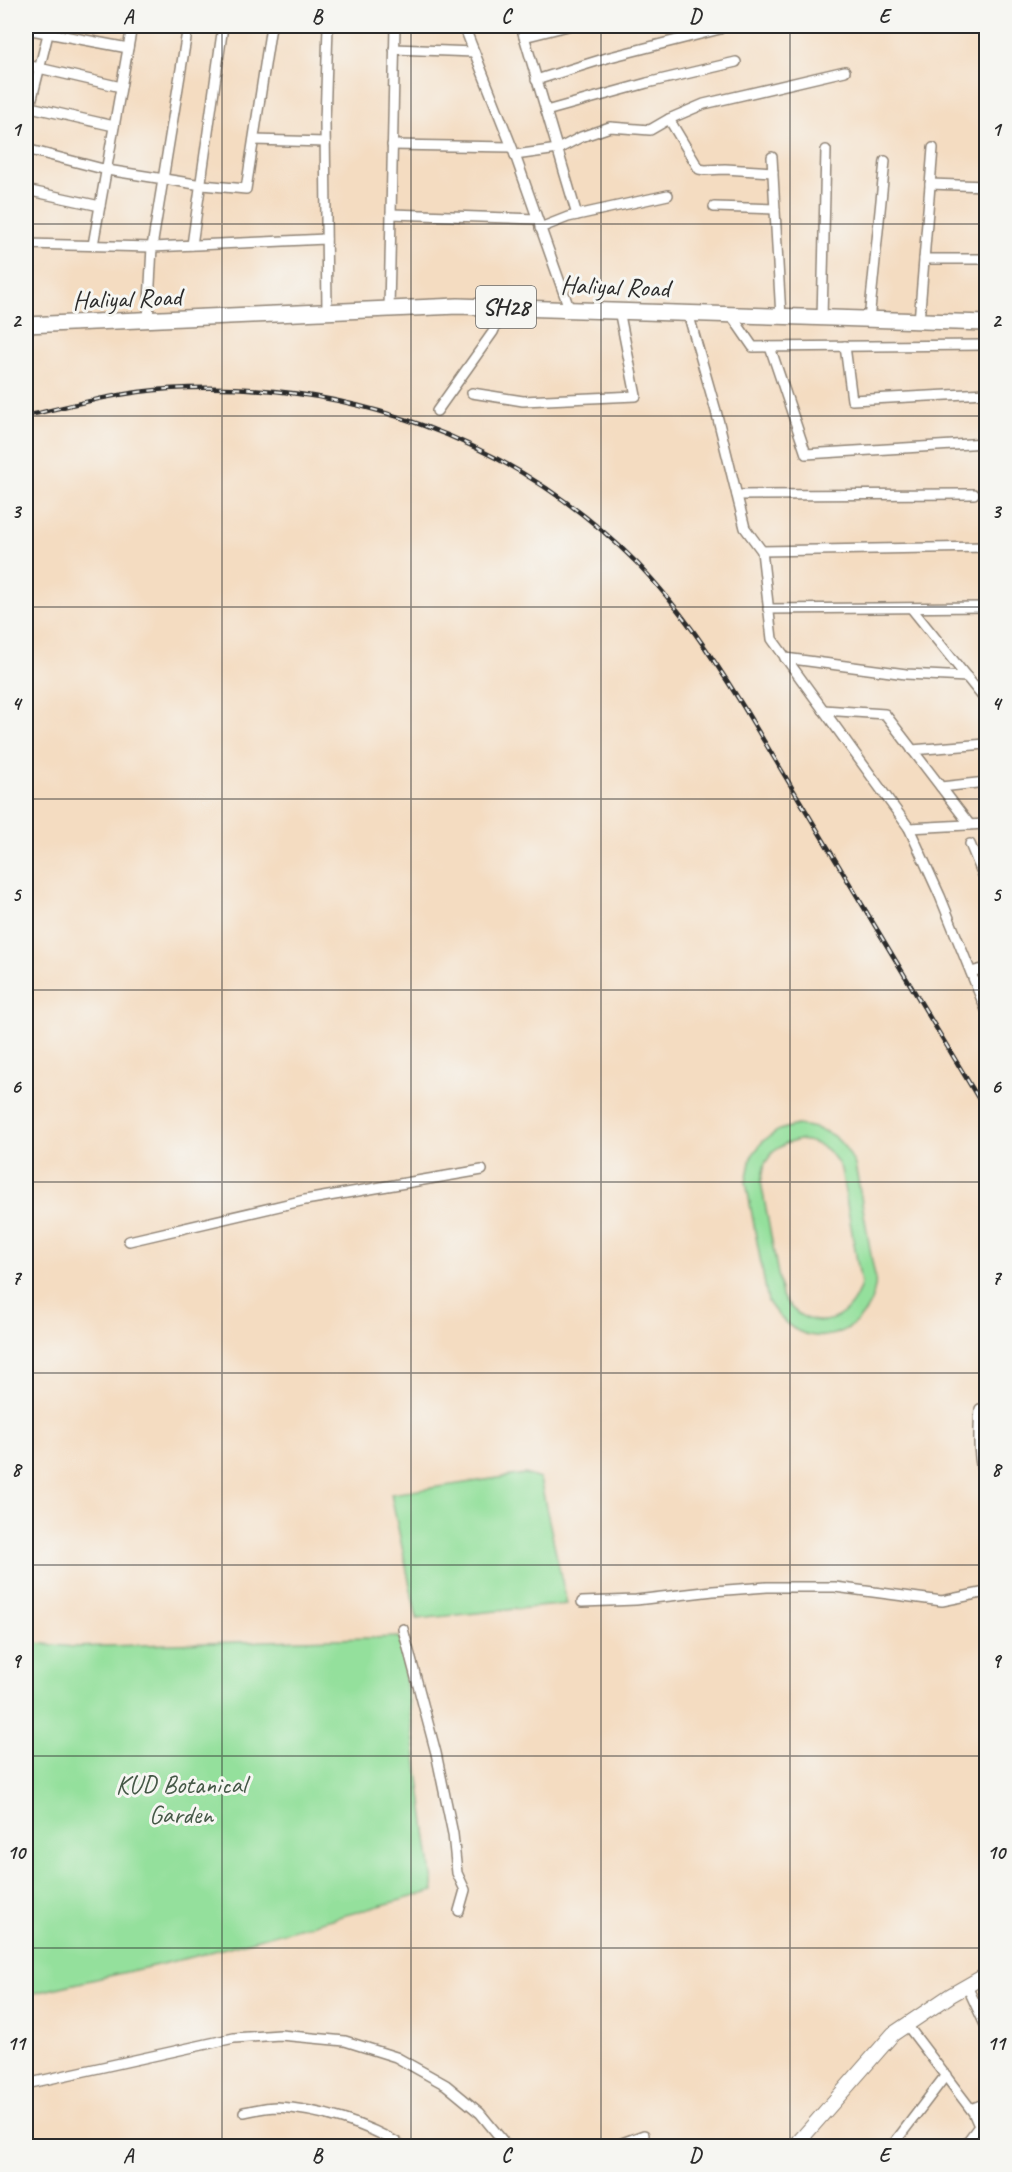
<svg xmlns="http://www.w3.org/2000/svg" width="1012" height="2172" viewBox="0 0 1012 2172" font-family="Caveat,sans-serif">
  <style>
    .green { fill: #94e09c; stroke: #608664; stroke-width: 1.5; fill-rule: evenodd }
    .lines { fill: none; stroke-linecap: round; stroke-linejoin: round }
    .street-casing { stroke: #908476; stroke-width: 12 }
    .secondary-casing { stroke: #908476; stroke-width: 16 }
    .primary-casing { stroke: #908476; stroke-width: 18 }
    .street { stroke: #fff; stroke-width: 9 }
    .secondary { stroke: #fff; stroke-width: 14 }
    .primary { stroke: #fff; stroke-width: 15 }
    .rail-casing { stroke: #2b2b2b; stroke-width: 4.5 }
    .rail { stroke: #f6f6f2; stroke-width: 2; stroke-dasharray: 7; stroke-linecap: butt }
    .grid { fill: none; stroke: #2b2b2b; stroke-width: 1.5; stroke-opacity: 0.55 }
    .labels { text-anchor: middle; stroke-width: 6; stroke-linejoin: round; paint-order: stroke }
    .shield { fill: #f6f6f2; stroke: #686867; stroke-width: 1.5 }
    .shield-label { font-size: 24px; font-weight: bold; fill: #2b2b2b }
    .street-label { font-size: 26px; fill: #2b2b2b; stroke: #f6f6f2 }
    .park-label { font-size: 26px; fill: #455847; stroke: #f6f6f2 }
    .neatline { fill: none; stroke: #2b2b2b; stroke-width: 2 }
    .grid-label { font-size: 20px; text-anchor: middle; font-weight: bold; fill: #2b2b2b }
  </style>
  <rect width="100%" height="100%" fill="#f6f6f2"/>
  <filter id="ink" filterUnits="userSpaceOnUse"><feTurbulence type="fractalNoise" baseFrequency=".0167" numOctaves="2"/><feDisplacementMap in="SourceGraphic" scale="12" xChannelSelector="R" yChannelSelector="G"/><feConvolveMatrix kernelMatrix="1 2 1 2 8 2 1 2 1" color-interpolation-filters="sRGB"/></filter>
  <filter id="wash" filterUnits="userSpaceOnUse"><feTurbulence type="fractalNoise" baseFrequency=".008" numOctaves="4" result="noise"/><feDisplacementMap in="SourceGraphic" scale="24" xChannelSelector="R" yChannelSelector="G"/><feGaussianBlur stdDeviation="1.35" result="paint"/><feColorMatrix in="noise" values="0 0 0 0 0 0 0 0 0 0 0 0 0 0 0 0 0 1.4 0 .05"/><feComposite in="paint" operator="in"/></filter>
  <g filter="url(#wash)">
    <rect width="100%" height="100%" fill="#f4dcc1"/>
    <!-- green -->
    <g class="green">
      <path d="M797,1125C828,1128 842,1137 855,1165C861,1195 866,1225 871,1255C872,1265 877,1277 875,1287C871,1314 850,1334 823,1336C798,1338 781,1321 768,1302L746,1182L751,1157L763,1141L779,1130ZM799,1140C820,1142 832,1150 841,1169L861,1284C849,1327 807,1335 782,1296L761,1182L765,1163L773,1152L785,1144Z"/>
      <path d="M525,1474L540,1479L567,1604L417,1619L391,1494Z"/>
      <path d="M400,1637L434,1891L192,1957L26,1995V1642L74,1647Z"/>
    </g>
  </g>
  <g filter="url(#ink)">
    <g class="lines">
      <defs>
        <g id="street">
          <path d="M464,26L515,155L569,308"/>
          <path d="M521,26L577,215"/>
          <path d="M26,29L128,48"/>
          <path d="M524,37L568,26"/>
          <path d="M394,49L474,52"/>
          <path d="M26,65L121,87"/>
          <path d="M536,80L610,57L720,29"/>
          <path d="M26,106L114,126"/>
          <path d="M546,111L647,83L736,62"/>
          <path d="M669,119L699,169L705,170L725,169L773,172"/>
          <path d="M26,122L50,26"/>
          <path d="M254,140L325,142"/>
          <path d="M392,145L511,147"/>
          <path d="M26,149L107,170L202,185L246,189L271,26"/>
          <path d="M515,155L558,149L581,137L610,127L650,130L669,119L704,104L845,71"/>
          <path d="M772,157L781,317"/>
          <path d="M930,184L986,186"/>
          <path d="M26,190L100,206"/>
          <path d="M714,207L775,209"/>
          <path d="M391,214L537,219"/>
          <path d="M540,228L568,217L668,195"/>
          <path d="M26,244L152,247L326,239"/>
          <path d="M93,245L132,26"/>
          <path d="M192,245L223,26"/>
          <path d="M924,259H986"/>
          <path d="M389,309L395,26"/>
          <path d="M327,312L325,123L328,26"/>
          <path d="M688,313L716,411L745,528L762,551L772,639L909,828L940,896L986,1010"/>
          <path d="M731,315L753,347L986,345"/>
          <path d="M822,319L826,150"/>
          <path d="M869,320L885,161"/>
          <path d="M148,321L152,247L188,26"/>
          <path d="M919,322L933,148"/>
          <path d="M845,346L852,400L986,393"/>
          <path d="M770,347L806,454L986,443"/>
          <path d="M472,393L523,401L636,396L619,310"/>
          <path d="M437,411L493,332L504,307"/>
          <path d="M737,495L974,494"/>
          <path d="M762,551L986,547"/>
          <path d="M768,609L986,607"/>
          <path d="M912,609L986,701"/>
          <path d="M785,658L906,674L967,677"/>
          <path d="M823,710L885,714L970,825"/>
          <path d="M912,750L986,744"/>
          <path d="M941,787L986,782"/>
          <path d="M909,828L986,824"/>
          <path d="M970,844L986,882"/>
          <path d="M971,972L986,968"/>
          <path d="M129,1241L305,1200L482,1170"/>
          <path d="M980,1409C978,1436 978,1461 986,1487"/>
          <path d="M582,1602L636,1600L713,1591L767,1587H835L942,1601L986,1592"/>
          <path d="M403,1629L436,1753L453,1834L457,1873L465,1890L459,1911"/>
          <path d="M967,1986L986,2027"/>
          <path d="M907,2025L973,2112L979,2126L964,2146"/>
          <path d="M26,2068L29,2083"/>
          <path d="M26,2084L234,2038L280,2035L345,2041L396,2057L446,2085L480,2113L507,2146"/>
          <path d="M971,2109L986,2103"/>
          <path d="M244,2112C255,2110 266,2107 277,2107C319,2109 367,2124 403,2146"/>
          <path d="M614,2146L644,2135"/>
          <path d="M892,2146L946,2075"/>
        </g>
        <path id="secondary" d="M795,2146L893,2034L951,1995L986,1975"/>
        <path id="primary" d="M26,325L458,306L986,323"/>
      </defs>
      <!-- street casing -->
      <use href="#street" class="street-casing"/>
      <!-- secondary casing -->
      <use href="#secondary" class="secondary-casing"/>
      <!-- primary casing -->
      <use href="#primary" class="primary-casing"/>
      <!-- street -->
      <use href="#street" class="street"/>
      <!-- secondary -->
      <use href="#secondary" class="secondary"/>
      <!-- primary -->
      <use href="#primary" class="primary"/>
      <defs>
        <path id="rail" d="M26,416C72,405 120,392 168,389C344,378 513,438 638,564C679,607 712,656 743,706L986,1111"/>
      </defs>
      <!-- rail casing -->
      <use href="#rail" class="rail-casing"/>
      <!-- rail -->
      <use href="#rail" class="rail"/>
    </g>
  </g>
  <!-- grid -->
  <path class="grid" d="M222,26V2146M411,26V2146M601,26V2146M790,26V2146M26,224H986M26,416H986M26,607H986M26,799H986M26,990H986M26,1182H986M26,1373H986M26,1565H986M26,1756H986M26,1948H986"/>
  <g class="labels">
    <!-- shield labels -->
    <rect class="shield" x="476" y="286" width="60" height="42" rx="4.5"/>
    <g class="shield-label">
      <text x="506" y="315">SH28</text>
    </g>
    <!-- street labels -->
    <g class="street-label">
      <text transform="translate(615 286) rotate(2)" y="9">Haliyal Road</text>
      <text transform="translate(127 298) rotate(-2)" y="9">Haliyal Road</text>
    </g>
    <!-- park labels -->
    <g class="park-label">
      <text x="181" y="1793">KUD Botanical<tspan x="181" dy="30">Garden</tspan></text>
    </g>
  </g>
  <!-- margin -->
  <rect width="1012" height="2172" fill="none" stroke="#f6f6f2" stroke-width="66"/>
  <rect x="33" y="33" width="946" height="2106" class="neatline"/>
  <g class="grid-label">
    <text x="128" y="23">A</text>
    <text x="317" y="23">B</text>
    <text x="506" y="23">C</text>
    <text x="695" y="23">D</text>
    <text x="884" y="23">E</text>
    <text x="16" y="136">1</text>
    <text x="996" y="136">1</text>
    <text x="16" y="327">2</text>
    <text x="996" y="327">2</text>
    <text x="16" y="518">3</text>
    <text x="996" y="518">3</text>
    <text x="16" y="710">4</text>
    <text x="996" y="710">4</text>
    <text x="16" y="901">5</text>
    <text x="996" y="901">5</text>
    <text x="16" y="1093">6</text>
    <text x="996" y="1093">6</text>
    <text x="16" y="1284">7</text>
    <text x="996" y="1284">7</text>
    <text x="16" y="1476">8</text>
    <text x="996" y="1476">8</text>
    <text x="16" y="1667">9</text>
    <text x="996" y="1667">9</text>
    <text x="16" y="1859">10</text>
    <text x="996" y="1859">10</text>
    <text x="16" y="2050">11</text>
    <text x="996" y="2050">11</text>
    <text x="128" y="2162">A</text>
    <text x="317" y="2162">B</text>
    <text x="506" y="2162">C</text>
    <text x="695" y="2162">D</text>
    <text x="884" y="2162">E</text>
  </g>
</svg>
